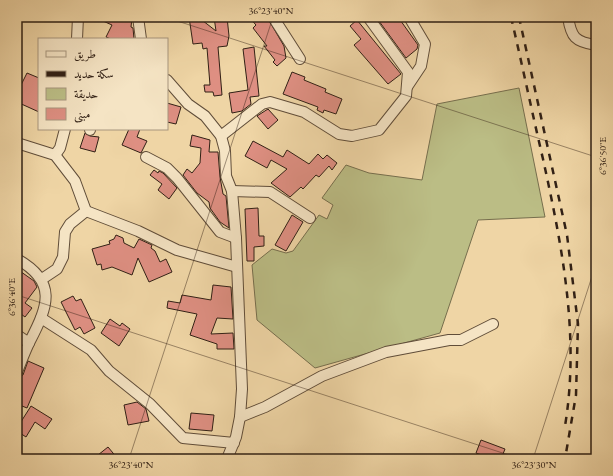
<svg xmlns="http://www.w3.org/2000/svg" width="613" height="476" viewBox="0 0 613 476" font-family="'EB Garamond',Amiri,serif">
  <style>
    .green { fill: #bbbd85; stroke: #766e4d }
    .building { fill: #de8f82; stroke: #312015 }
    .lines { fill: none; stroke-linecap: round; stroke-linejoin: round }
    .street-casing { stroke: #604d39; stroke-width: 12 }
    .street { stroke: #f5e4c4; stroke-width: 10 }
    .rail { stroke: #312015; stroke-width: 2.5; stroke-dasharray: 7 7; stroke-linecap: butt }
    .ticks { fill: none; stroke: #312015; stroke-width: 1; stroke-opacity: 0.45 }
    .neatline { fill: none; stroke: #312015; stroke-width: 1.5 }
    .ticks-label { font-size: 10px; text-anchor: middle; fill: #312015 }
  </style>
  <rect width="100%" height="100%" fill="#efd5a5"/>
  <filter id="stains"><feTurbulence type="fractalNoise" baseFrequency=".005" numOctaves="4"/><feColorMatrix values="0 0 0 0 .2 0 0 0 0 .09 0 0 0 0 .02 0 0 0 .5 -.17"/></filter>
  <radialGradient id="worn" r=".72"><stop offset=".6" stop-color="#630" stop-opacity="0"/><stop offset="1" stop-color="#630" stop-opacity=".3"/></radialGradient>
  <!-- green -->
  <path class="green" d="M519,88L545,217L478,220L440,333L315,368L257,320L252,265L272,249L286,253L293,251L319,215L327,219L333,205L322,198L346,165L369,173L422,180L437,104Z"/>
  <!-- building -->
  <g class="building">
    <path d="M94,17H132L131,27L133,28L134,39H111L106,37L112,25Z"/>
    <path d="M189,17H198L216,31L214,17H227L229,36L227,46L218,47L222,95L214,96L213,92H205L204,85H210L207,48L203,49L202,43L193,44Z"/>
    <path d="M249,17H267L284,46L286,58L277,66L273,62L275,60L264,46H267L253,28L256,25Z"/>
    <path d="M376,17H398L418,45L417,49L406,58Z"/>
    <path d="M357,20L401,74L388,84L354,45L361,39L350,26Z"/>
    <path d="M254,47L259,96L250,97L251,104L242,111L232,113L229,93L248,90L243,49Z"/>
    <path d="M292,72L305,77L304,80L326,89L325,92L342,99L336,114L324,110L323,113L317,110L318,107L283,94Z"/>
    <path d="M27,73L39,78V112L17,102V93Z"/>
    <path d="M167,103L181,107L176,124L167,122Z"/>
    <path d="M268,109L278,120L268,129L257,116Z"/>
    <path d="M129,129H140L137,137L147,141L141,153L122,145Z"/>
    <path d="M85,133L90,136L99,137L95,152L80,148Z"/>
    <path d="M192,135L210,140L209,152H218L220,177L223,194L226,196L229,228L220,222L210,208L209,202L197,193L183,175L187,169L192,173L200,163L201,148L190,146Z"/>
    <path d="M253,141L283,157L287,150L309,164L318,154L323,159L327,155L337,163L332,170L329,166L319,177L316,175L303,189L301,187L290,197L271,183L287,169L271,160L267,168L245,156Z"/>
    <path d="M154,170L158,173L159,171L163,173L177,188L169,199L158,190L162,184L150,175Z"/>
    <path d="M258,208L259,236H264V246L254,247V261H247L245,209Z"/>
    <path d="M292,215L303,222L286,251L275,245Z"/>
    <path d="M116,235L123,238L124,243L134,248L139,239L152,245L151,248L155,251L160,262L166,259L172,272L149,282L138,258L132,275L112,267L102,270L101,264L97,265L92,249L110,244L109,241L114,239Z"/>
    <path d="M17,269L34,281L37,287L25,303L32,308L25,317L17,311Z"/>
    <path d="M213,285L231,287L233,319L217,318L211,334L233,333L234,349H217V344L190,335L197,314L167,308L168,301L180,303L182,295L211,300Z"/>
    <path d="M73,296L76,301L81,299L95,328L84,334L80,327L75,330L61,302Z"/>
    <path d="M110,319L120,326L122,323L130,329L119,346L101,333Z"/>
    <path d="M28,361L44,368L27,408L17,404V378L23,375Z"/>
    <path d="M137,402L146,409L149,421L128,425L124,405Z"/>
    <path d="M31,406L52,419L45,429L35,422L26,437L17,431V428Z"/>
    <path d="M191,413L214,415L212,431L189,429Z"/>
    <path d="M481,440L505,449L501,459H493L476,453Z"/>
    <path d="M108,447L118,459H93Z"/>
  </g>
  <g class="lines">
    <defs>
      <g id="street">
        <path d="M138,17L141,39"/>
        <path d="M273,17L300,59"/>
        <path d="M568,17C571,37 575,42 596,45"/>
        <path d="M77,39L78,17"/>
        <path d="M167,80L188,104L205,116L221,136L225,151L226,176L232,191L236,238L242,389L240,417L236,437L227,459"/>
        <path d="M407,87L421,66L425,44L409,17"/>
        <path d="M90,130V129"/>
        <path d="M221,136L262,104L270,102L304,112L339,134L352,136L379,130L406,96L408,72L368,17"/>
        <path d="M17,143L55,155L75,181L86,211"/>
        <path d="M55,155L60,148L65,129"/>
        <path d="M146,157L167,168L177,178L220,232L236,238"/>
        <path d="M232,191L270,192L310,218"/>
        <path d="M86,211L138,231L177,250L237,267"/>
        <path d="M17,259C58,282 48,306 30,341C25,351 21,362 17,372"/>
        <path d="M42,279L57,269L63,257L65,232L70,224L86,211"/>
        <path d="M41,318L91,350L109,371L150,404L183,438L234,443"/>
        <path d="M17,335L29,343"/>
        <path d="M240,417L265,407L322,376L386,352L449,340H461L493,324"/>
      </g>
    </defs>
    <!-- street casing -->
    <use href="#street" class="street-casing"/>
    <!-- street -->
    <use href="#street" class="street"/>
    <!-- rail -->
    <g class="rail">
      <path d="M511,17C522,64 532,112 543,159C562,246 580,336 565,426"/>
      <path d="M519,17L567,235L578,324L576,395L565,459"/>
    </g>
  </g>
  <!-- ticks -->
  <path class="ticks" d="M165,17L596,157M17,295L521,459M129,459L273,17M533,459L596,264"/>
  <!-- margin -->
  <rect width="613" height="476" fill="none" stroke="#efd5a5" stroke-width="44"/>
  <!-- legend -->
  <rect x="38" y="38" width="130" height="92" fill="#f5e4c4" stroke="#a7967e"/>
  <rect x="46" y="51" width="20" height="6" fill="#f5e4c4" stroke="#a7967e"/>
  <text x="74" y="58" font-size="12" fill="#312015">طريق</text>
  <rect x="46" y="71" width="20" height="6" fill="#312015" stroke="#a7967e"/>
  <text x="74" y="78" font-size="12" fill="#312015">سكة حديد</text>
  <rect x="46" y="88" width="20" height="12" fill="#bbbd85" stroke="#a7967e"/>
  <text x="74" y="98" font-size="12" fill="#312015">حديقة</text>
  <rect x="46" y="108" width="20" height="12" fill="#de8f82" stroke="#a7967e"/>
  <text x="74" y="118" font-size="12" fill="#312015">مبنى</text>
  <rect x="22" y="22" width="569" height="432" class="neatline"/>
  <g class="ticks-label">
    <text x="271" y="14">36°23'40"N</text>
    <text transform="translate(602 156) rotate(-90)" y="4">6°36'50"E</text>
    <text transform="translate(11 297) rotate(-90)" y="4">6°36'40"E</text>
    <text x="131" y="468">36°23'40"N</text>
    <text x="534" y="468">36°23'30"N</text>
  </g>
  <rect width="100%" height="100%" filter="url(#stains)"/>
  <rect width="100%" height="100%" fill="url(#worn)"/>
</svg>
